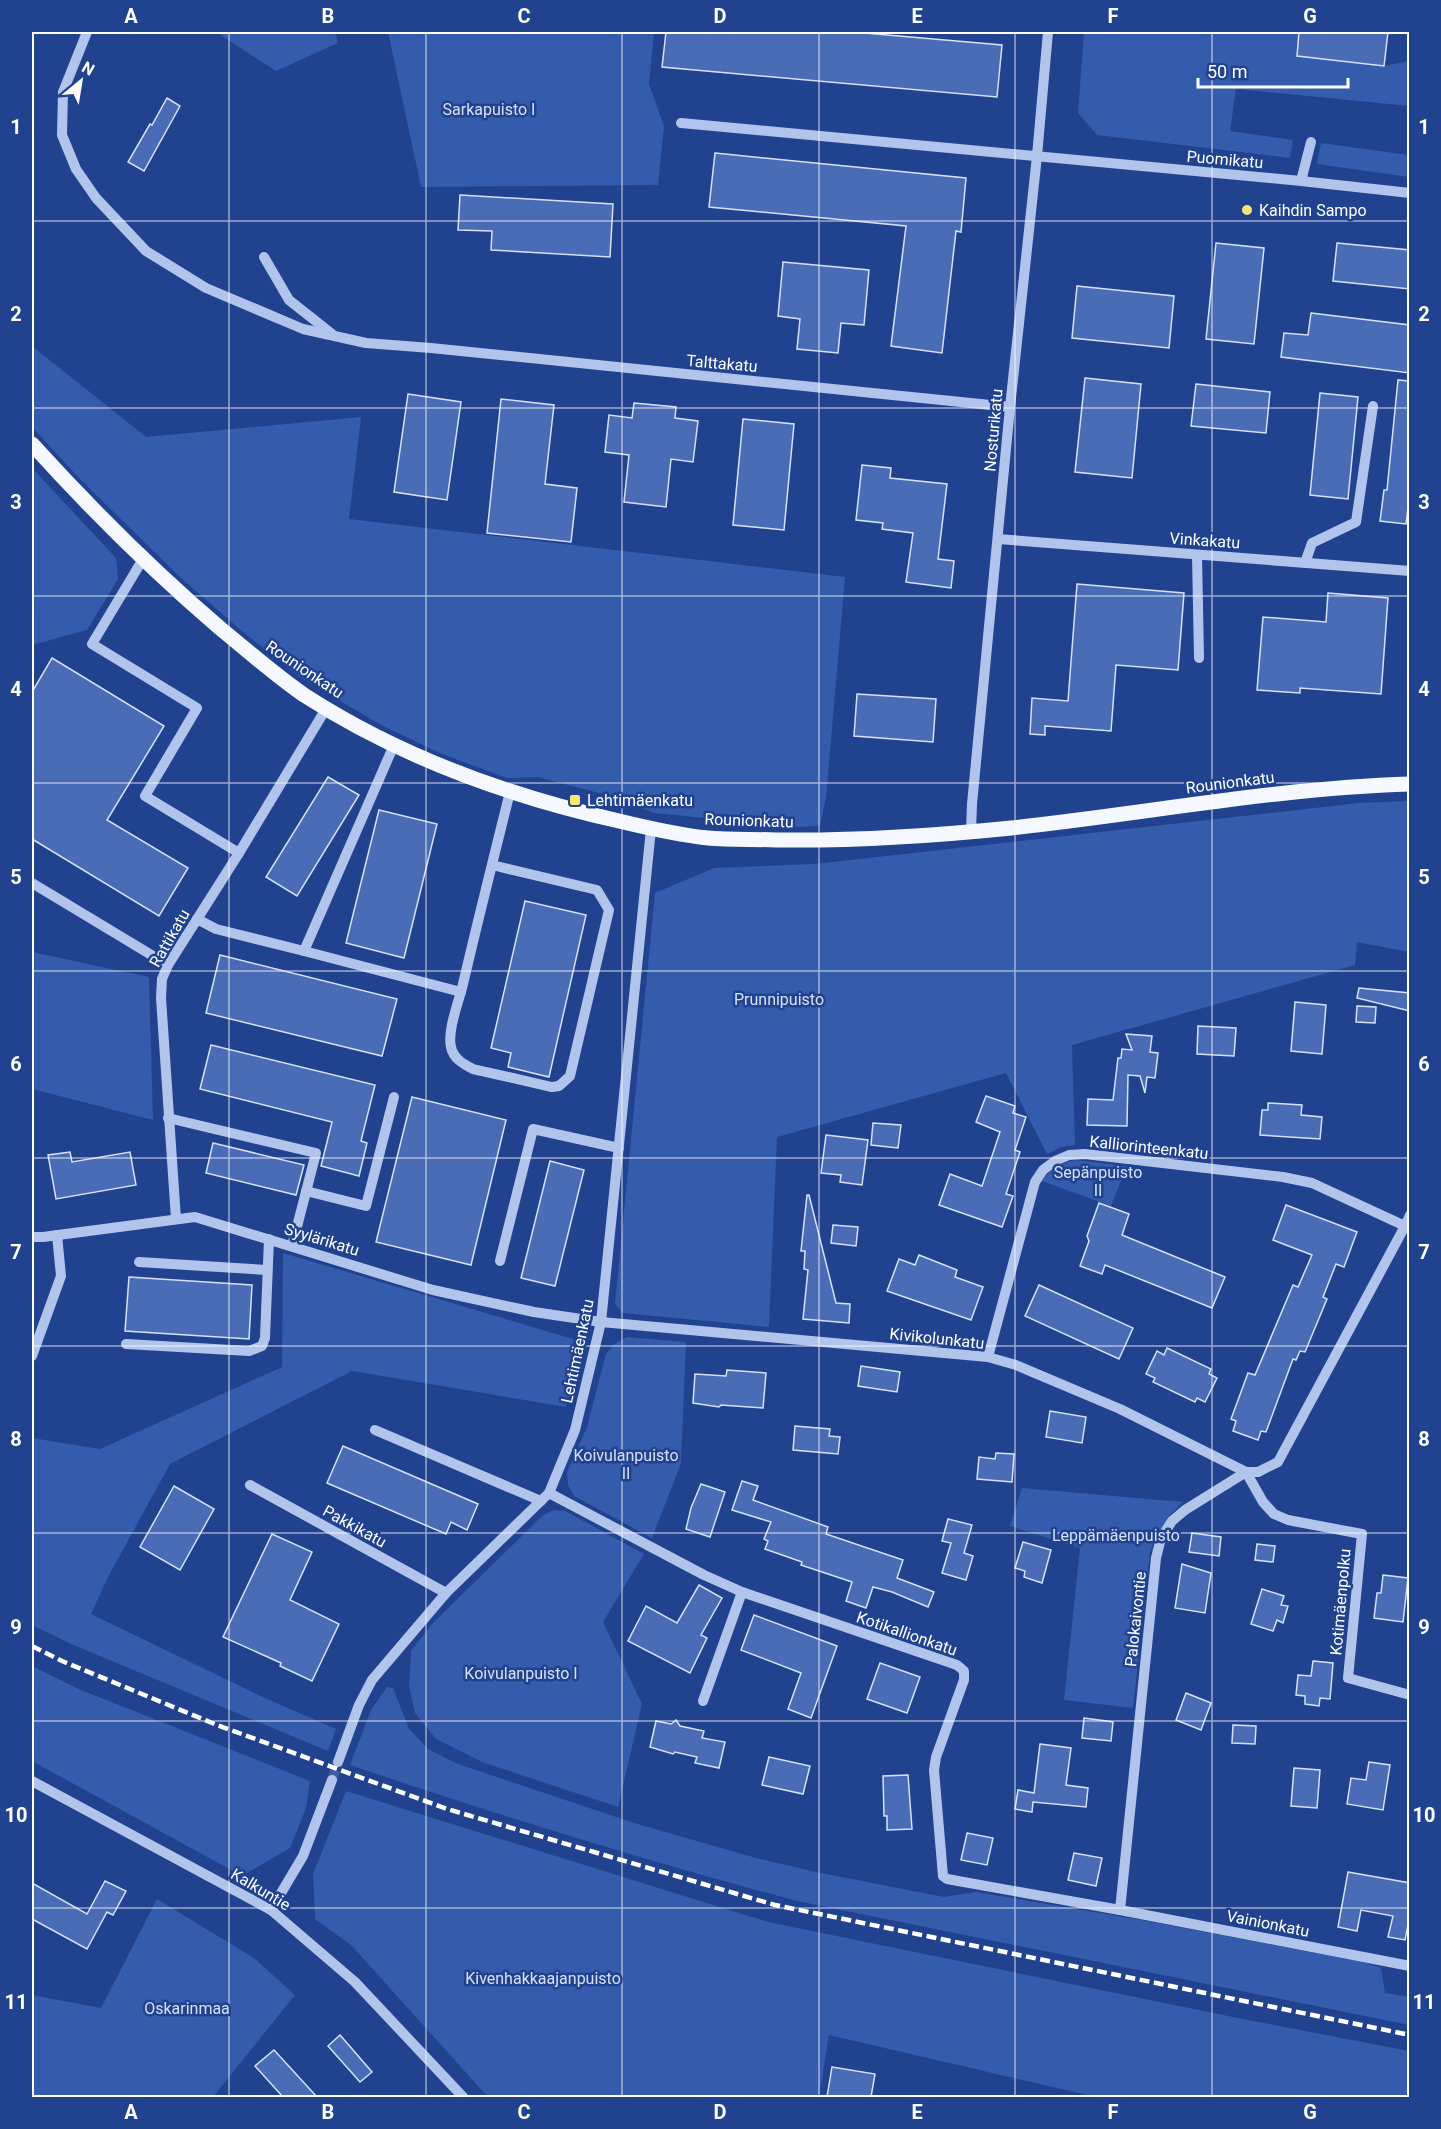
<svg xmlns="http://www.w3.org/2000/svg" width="1441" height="2129" viewBox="0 0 1441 2129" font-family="Roboto,sans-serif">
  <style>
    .green { fill: #355bac }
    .building { fill: #4a6bb6; stroke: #d6e1f9; stroke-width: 1.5 }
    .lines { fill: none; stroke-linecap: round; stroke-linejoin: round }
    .minor-tunnel { stroke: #425ea0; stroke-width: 10; stroke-dasharray: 10 5; stroke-linecap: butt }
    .minor { stroke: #b1c4ec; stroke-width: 10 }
    .major { stroke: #f6f8ff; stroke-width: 15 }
    .rail { stroke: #fff; stroke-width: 4.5; stroke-dasharray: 10 4.5; stroke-linecap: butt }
    .grid { fill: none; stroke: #fff; stroke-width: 1.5; stroke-opacity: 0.55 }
    .poi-dot { fill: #f9e472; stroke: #21428f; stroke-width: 2 }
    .labels { text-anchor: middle; stroke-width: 5; stroke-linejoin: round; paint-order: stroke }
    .park-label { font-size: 16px; fill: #d6e1f9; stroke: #21428f }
    .street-label { font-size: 16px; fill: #fff; stroke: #21428f }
    .poi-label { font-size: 16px; fill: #fff; stroke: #21428f; text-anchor: start }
    .neatline { fill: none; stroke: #fff; stroke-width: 2 }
    .grid-label { font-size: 20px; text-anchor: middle; font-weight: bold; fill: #fff }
  </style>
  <rect width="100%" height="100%" fill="#21428f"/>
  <!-- green -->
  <g class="green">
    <path d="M216,32H335L338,43L276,71Z"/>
    <path d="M388,32H654L649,84L664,126L658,185L421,187Z"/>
    <path d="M1084,32H1299L1297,56L1384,66L1409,61V106L1236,89L1230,131L1293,140L1290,158L1097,135L1078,113Z"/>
    <path d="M1321,143L1409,155V177L1317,164Z"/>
    <path d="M32,346L146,437L361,417L349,519L845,577L826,798L820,826L795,827L654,813L618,798L538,777L507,778L442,754L381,725L300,677L243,632L181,578L80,479L32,427Z"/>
    <path d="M32,468L116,558L118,579L87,630L32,645Z"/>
    <path d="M1409,801V952L1357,942L1355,965L1072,1045L1075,1145L1061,1147L1047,1154L1006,1073L777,1137L769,1327L623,1313L615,1304L655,893L714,868L814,864L1359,803Z"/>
    <path d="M32,952L149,977L153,1120L32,1089Z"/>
    <path d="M1075,1160L1127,1166L1111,1206L1042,1181C1051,1168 1060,1164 1075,1160Z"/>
    <path d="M283,1253L573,1339L574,1378L566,1407L352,1371L170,1464L108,1577L91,1614L265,1698L336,1729L328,1751L71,1644L32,1625V1438L100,1449L282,1367Z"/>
    <path d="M627,1337L686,1342L681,1463L652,1538L574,1496L568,1485L567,1472L587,1427L606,1354L614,1344Z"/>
    <path d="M1022,1488L1183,1502C1167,1517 1157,1531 1150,1552L1133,1708L1064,1700L1080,1548L1010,1526Z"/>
    <path d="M553,1510L565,1511L644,1554L603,1622L642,1704L618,1807L482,1762L436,1739L415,1713L409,1686L411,1651L432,1624L542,1516Z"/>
    <path d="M32,1666L81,1690L310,1781L306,1808L290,1848L242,1876L32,1761Z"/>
    <path d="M387,1687L393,1688L409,1729L428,1749L458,1764L634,1823L749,1856L811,1871L944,1897L976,1892L1130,1918L1363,1962L1381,1968L1385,1993L1409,1997V2025L797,1901C646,1861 497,1815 350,1765L371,1710Z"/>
    <path d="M346,1791L768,1922L1238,2018L1409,2051V2097H1096L829,2035L819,2097H488L351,1945L315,1919L313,1874Z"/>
    <path d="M157,1899L254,1958L295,1995L213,2097H32V1995L101,2008Z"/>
  </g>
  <!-- building -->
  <g class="building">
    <path d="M666,32H853L1002,45L997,97L662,67Z"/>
    <path d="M1299,32H1388L1384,66L1297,56Z"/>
    <path d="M167,98L180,106L144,171L128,162L150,124L152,125Z"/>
    <path d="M715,153L966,178L961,232L956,231L942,353L891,346L906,226L709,207Z"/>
    <path d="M460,195L613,204L610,257L491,250L492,231L458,230Z"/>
    <path d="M1216,243L1264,248L1254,344L1206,339Z"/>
    <path d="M1337,243L1410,250V289L1333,281Z"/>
    <path d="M783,262L869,270L864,325L841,323L838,353L797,349L800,319L778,316Z"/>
    <path d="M1077,286L1174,296L1169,348L1072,338Z"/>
    <path d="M1311,313L1410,325V373L1281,357L1284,333L1308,335Z"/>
    <path d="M1085,378L1141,384L1132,478L1075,472Z"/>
    <path d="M1398,380L1410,381V491L1406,524L1380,521L1384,490H1387Z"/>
    <path d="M1196,384L1270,392L1266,433L1191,426Z"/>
    <path d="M1320,393L1358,397L1348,499L1310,495Z"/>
    <path d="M408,394L461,402L447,500L394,492Z"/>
    <path d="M501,399L554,405L545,484L577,488L571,542L487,533Z"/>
    <path d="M634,403L676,407L675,418L698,421L693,462L671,459L666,507L624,502L629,455L605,452L609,415L632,418Z"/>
    <path d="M743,419L794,424L784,530L733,525Z"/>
    <path d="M862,465L891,468L890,478L947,484L938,559L954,561L951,588L906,582L913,533L882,529L883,523L856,520Z"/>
    <path d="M1077,584L1184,593L1178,670L1116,665L1111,731L1045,726V735L1030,734L1032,698L1068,701Z"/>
    <path d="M1328,593L1388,598L1381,694L1300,688V693L1257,690L1263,617L1326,622Z"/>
    <path d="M52,658L164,726L107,820L188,868L159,916L32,839V692Z"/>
    <path d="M857,694L936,699L933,742L854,736Z"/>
    <path d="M328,777L359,795L297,896L266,877Z"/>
    <path d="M379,810L437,824L404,958L346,943Z"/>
    <path d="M525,901L586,915L549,1077L508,1067L511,1053L491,1048Z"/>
    <path d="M220,955L397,999L382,1056L206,1013Z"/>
    <path d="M1359,988L1410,993V1011L1357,998Z"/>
    <path d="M1295,1002L1326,1005L1322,1054L1291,1051Z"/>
    <path d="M1357,1006L1376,1007L1375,1023L1356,1022Z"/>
    <path d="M1198,1026L1236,1028L1234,1056L1197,1054Z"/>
    <path d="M1126,1034L1152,1036L1150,1052L1158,1053L1155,1078L1147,1077L1145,1093L1140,1076L1128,1075L1127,1126L1087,1125L1088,1099L1113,1100L1118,1058H1121L1122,1049L1132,1050Z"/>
    <path d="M211,1045L375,1085L361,1141L367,1143L359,1176L321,1166L332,1122L200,1089Z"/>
    <path d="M986,1096L1015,1106L1013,1113L1026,1117L1015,1150L1020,1152L1006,1194L1013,1196L1002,1227L939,1205L950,1174L982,1186L1000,1132L976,1122Z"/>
    <path d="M412,1097L506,1120L471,1265L376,1242Z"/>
    <path d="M1268,1103L1302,1105L1301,1115L1322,1117L1320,1139L1260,1135L1262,1110H1268Z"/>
    <path d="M873,1123L901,1125L898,1148L871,1145Z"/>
    <path d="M826,1135L868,1140L862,1185L840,1182L841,1175L821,1173Z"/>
    <path d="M213,1143L304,1165L296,1195L206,1173Z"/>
    <path d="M70,1152L72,1162L130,1152L136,1185L56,1199L48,1155Z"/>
    <path d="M550,1161L584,1170L555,1286L521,1278Z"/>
    <path d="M807,1195H809L836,1303L850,1304L849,1323L803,1319L808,1270L804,1269L805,1251H801Z"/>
    <path d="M1099,1203L1129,1214L1122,1235L1225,1277L1212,1308L1105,1265L1102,1274L1080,1266L1089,1241L1087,1236Z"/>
    <path d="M1286,1205L1357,1232L1344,1267L1336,1264L1323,1297L1327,1299L1305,1352L1300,1351L1296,1360L1293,1359L1266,1432L1261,1431L1258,1440L1233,1431L1236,1421L1231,1419L1248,1373L1255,1375L1293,1285L1298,1287L1312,1255L1273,1240Z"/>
    <path d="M833,1225L858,1227L856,1246L831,1243Z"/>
    <path d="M919,1255L957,1270L955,1277L983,1287L971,1320L887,1291L899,1259L915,1265Z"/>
    <path d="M129,1277L252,1285L249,1339L125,1331Z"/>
    <path d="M1039,1285L1133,1328L1119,1359L1025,1316Z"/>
    <path d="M1167,1348L1211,1369L1209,1374L1217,1378L1205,1402L1197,1398L1195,1402L1153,1382L1155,1378L1146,1374L1157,1351L1164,1355Z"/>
    <path d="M861,1366L900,1372L897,1392L858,1386Z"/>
    <path d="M727,1370L766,1373L763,1408L721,1405L719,1407L693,1403L695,1374L726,1376Z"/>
    <path d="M1050,1411L1086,1417L1082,1443L1046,1437Z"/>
    <path d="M795,1426L830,1429L829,1436L840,1437L838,1454L793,1450Z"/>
    <path d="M343,1446L478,1504L467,1530L451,1522L446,1534L327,1483Z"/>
    <path d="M996,1453L1014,1454L1012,1482L977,1479L979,1457L995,1459Z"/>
    <path d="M742,1481L758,1486L753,1500L828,1527L826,1534L903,1560L897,1578L934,1592L928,1607L892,1592L873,1587L866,1608L846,1601L852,1582L801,1565L802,1562L765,1549L768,1541L764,1539L771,1522L732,1510Z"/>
    <path d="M701,1484L725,1492L710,1537L686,1529L691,1508Z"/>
    <path d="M174,1486L214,1509L180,1570L140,1547Z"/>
    <path d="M948,1519L972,1525L964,1553L973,1556L966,1580L942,1573L951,1543L942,1541Z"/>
    <path d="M1192,1533L1221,1537L1219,1556L1189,1552Z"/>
    <path d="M272,1534L312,1552L290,1600L339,1624L312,1681L280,1666L281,1663L223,1637Z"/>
    <path d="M1023,1542L1051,1550L1042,1583L1024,1577L1025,1571L1015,1568Z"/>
    <path d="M1257,1544L1275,1546L1273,1562L1255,1560Z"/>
    <path d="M1182,1564L1211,1573L1205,1613L1175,1608Z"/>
    <path d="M1383,1575L1408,1578L1403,1622L1374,1618L1377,1593H1381Z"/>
    <path d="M699,1585L722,1598L701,1635L707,1638L690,1673L628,1641L646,1606L677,1623Z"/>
    <path d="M1262,1589L1284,1596L1281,1605L1288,1606L1283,1623L1277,1620L1273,1631L1251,1624Z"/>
    <path d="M754,1615L837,1646L811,1718L788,1709L801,1673L741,1650Z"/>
    <path d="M1313,1661L1333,1663L1330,1699L1320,1698L1319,1706L1305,1704V1696L1296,1695L1298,1675L1311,1676Z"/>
    <path d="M880,1663L920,1677L907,1713L867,1699Z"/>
    <path d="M1186,1693L1211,1703L1201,1730L1176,1720Z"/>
    <path d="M1084,1718L1113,1722L1111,1741L1082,1738Z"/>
    <path d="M676,1720L680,1726L704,1731L702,1738L725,1742L719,1768L695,1763L697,1757L675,1752L673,1754L650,1747L656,1721L671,1724Z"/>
    <path d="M1233,1725L1256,1726L1255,1744L1232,1743Z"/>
    <path d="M1040,1744L1071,1748L1066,1785L1088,1788L1086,1807L1033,1802L1032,1812L1015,1809L1018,1790L1034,1793Z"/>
    <path d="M769,1757L810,1766L803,1794L762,1785Z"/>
    <path d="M1369,1762L1390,1765L1383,1810L1347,1804L1351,1778L1366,1780Z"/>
    <path d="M1294,1768L1320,1770L1317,1808L1291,1806Z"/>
    <path d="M908,1775L912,1829L887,1830V1816H884L883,1776Z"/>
    <path d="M967,1833L993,1838L987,1865L961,1860Z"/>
    <path d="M1074,1853L1102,1858L1096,1886L1068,1880Z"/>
    <path d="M1348,1872L1410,1883V1915L1405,1940L1388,1937L1393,1916L1361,1910L1357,1931L1338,1927Z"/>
    <path d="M105,1881L126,1891L113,1915L107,1912L87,1949L32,1919V1883L87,1914Z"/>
    <path d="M340,2035L372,2072L360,2082L328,2046Z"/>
    <path d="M274,2050L317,2097H283L255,2066Z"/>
    <path d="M832,2067L875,2074L871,2097H827Z"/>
  </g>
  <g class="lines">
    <!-- minor-tunnel -->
    <path class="minor-tunnel" d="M332,1780L338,1762"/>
    <!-- minor -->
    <g class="minor">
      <path d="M87,32L63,92L62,135L76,169L96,198L146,251L206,288L303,329L366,343L431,348L1010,407"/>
      <path d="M681,123L1301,181L1410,193"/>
      <path d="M1301,181L1311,142"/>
      <path d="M264,257L289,300L332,334"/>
      <path d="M998,539L1410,571"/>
      <path d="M1197,555L1199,658"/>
      <path d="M143,559L92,644L197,708L145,796L239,853"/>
      <path d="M1305,563L1312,543L1356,522L1373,406"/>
      <path d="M971,831L972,804L1010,407L1037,156L1048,32"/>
      <path d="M492,865L597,890L609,910L570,1076L559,1086L552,1087L473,1069C463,1064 453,1058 451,1047C447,1031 459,1001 463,984C478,920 494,856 510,792"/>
      <path d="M32,883L168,965"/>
      <path d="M197,919L216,929L304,951L394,745"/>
      <path d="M304,951L461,992"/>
      <path d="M168,1118L316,1153L292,1246"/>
      <path d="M306,1191L366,1206L394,1097"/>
      <path d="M176,1219L161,998L162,979L168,965L239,853L327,707"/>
      <path d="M32,1237H43L195,1217L433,1290L534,1312L601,1322L988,1357L1016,1365L1120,1409L1246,1472L1263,1502L1274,1514L1288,1520L1362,1534L1348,1678L1410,1695"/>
      <path d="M500,1261L533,1129L619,1148"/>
      <path d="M139,1262L267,1270"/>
      <path d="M126,1344L249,1351L262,1346L265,1338L269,1239"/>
      <path d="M32,1356L61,1276L57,1235"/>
      <path d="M988,1357L1035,1182L1043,1170L1055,1161L1069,1155L1085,1154L1283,1177L1312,1183L1405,1226"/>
      <path d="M375,1430L541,1501"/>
      <path d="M250,1485L446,1593"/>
      <path d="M549,1493L704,1575L742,1592L957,1665L964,1671V1680L936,1757L934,1770L943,1876L947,1879L1120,1910L1410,1966"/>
      <path d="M703,1701L742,1592"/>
      <path d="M338,1762L359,1705L372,1680L446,1593L549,1493L575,1430L601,1322L651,829"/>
      <path d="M32,1781L271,1910L355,1982L464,2098"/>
      <path d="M271,1910L303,1856L332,1780"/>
      <path d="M1120,1910L1156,1558L1161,1538L1172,1521L1185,1510L1246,1472H1258L1278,1462L1405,1226L1410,1215"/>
    </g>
    <!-- major -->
    <path class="major" d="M32,444C91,509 153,571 221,629C248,651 275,675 304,695C400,757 508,796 619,821C648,828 678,835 708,838C730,840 754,839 776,840C854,841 933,836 1011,828C1143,814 1276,788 1410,784"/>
    <!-- rail -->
    <path class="rail" d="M32,1646L62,1661L217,1725L447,1809L775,1905L1410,2035"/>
  </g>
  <!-- grid -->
  <path class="grid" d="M229,32V2098M426,32V2098M622,32V2098M819,32V2098M1015,32V2098M1212,32V2098M32,221H1410M32,408H1410M32,596H1410M32,783H1410M32,971H1410M32,1158H1410M32,1346H1410M32,1533H1410M32,1721H1410M32,1908H1410"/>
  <!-- markers -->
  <g class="poi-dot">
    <circle cx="1247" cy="210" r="6"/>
    <rect x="569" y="794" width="12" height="12" rx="3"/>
  </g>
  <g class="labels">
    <!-- park labels -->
    <g class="park-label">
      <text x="489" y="115">Sarkapuisto I</text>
      <text x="779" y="1005">Prunnipuisto</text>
      <text x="1098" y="1178">Sepänpuisto<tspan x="1098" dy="18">II</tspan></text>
      <text x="626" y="1461">Koivulanpuisto<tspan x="626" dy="18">II</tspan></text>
      <text x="1116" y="1541">Leppämäenpuisto</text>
      <text x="521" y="1679">Koivulanpuisto I</text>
      <text x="543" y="1984">Kivenhakkaajanpuisto</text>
      <text x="187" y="2014">Oskarinmaa</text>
    </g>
    <!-- street labels -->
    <g class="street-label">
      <text transform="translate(1225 159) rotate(5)" y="6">Puomikatu</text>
      <text transform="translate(722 363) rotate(5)" y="6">Talttakatu</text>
      <text transform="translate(993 430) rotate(-85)" y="6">Nosturikatu</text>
      <text transform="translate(1205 540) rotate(4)" y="6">Vinkakatu</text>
      <text transform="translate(305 669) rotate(34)" y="6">Rounionkatu</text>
      <text transform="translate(1230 782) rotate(-7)" y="6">Rounionkatu</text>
      <text transform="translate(749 820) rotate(2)" y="6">Rounionkatu</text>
      <text transform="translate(169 938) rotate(-60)" y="6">Rattikatu</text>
      <text transform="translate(1149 1147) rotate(6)" y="6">Kalliorinteenkatu</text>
      <text transform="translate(322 1239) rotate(17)" y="6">Syylärikatu</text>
      <text transform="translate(937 1338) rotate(6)" y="6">Kivikolunkatu</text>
      <text transform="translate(577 1351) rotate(-78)" y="6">Lehtimäenkatu</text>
      <text transform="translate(355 1526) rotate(29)" y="6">Pakkikatu</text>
      <text transform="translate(1340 1602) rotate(-85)" y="6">Kotimäenpolku</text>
      <text transform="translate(1135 1619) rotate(-84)" y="6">Palokaivontie</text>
      <text transform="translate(907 1633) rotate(19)" y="6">Kotikallionkatu</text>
      <text transform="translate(261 1889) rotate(31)" y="6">Kalkuntie</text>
      <text transform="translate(1268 1923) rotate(11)" y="6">Vainionkatu</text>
    </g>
    <!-- poi labels -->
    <g class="poi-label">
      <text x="1259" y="216">Kaihdin Sampo</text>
      <text x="587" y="806">Lehtimäenkatu</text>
    </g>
  </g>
  <!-- border -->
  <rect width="1441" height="2129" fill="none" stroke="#21428f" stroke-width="66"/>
  <!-- north arrow -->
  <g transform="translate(81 81) rotate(30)" stroke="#21428f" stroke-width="4.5" paint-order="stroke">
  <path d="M0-4.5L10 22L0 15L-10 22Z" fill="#ffffff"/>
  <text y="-9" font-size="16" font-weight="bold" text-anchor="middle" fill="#ffffff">N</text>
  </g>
  <!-- scale -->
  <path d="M1198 78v9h150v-9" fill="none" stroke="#ffffff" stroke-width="3"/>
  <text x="1207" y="78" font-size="18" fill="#ffffff" stroke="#21428f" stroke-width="4.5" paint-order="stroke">50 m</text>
  <rect x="33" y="33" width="1375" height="2063" class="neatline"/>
  <g class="grid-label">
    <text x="131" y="23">A</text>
    <text x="328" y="23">B</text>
    <text x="524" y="23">C</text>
    <text x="720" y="23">D</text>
    <text x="917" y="23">E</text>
    <text x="1113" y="23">F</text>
    <text x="1310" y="23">G</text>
    <text x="16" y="134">1</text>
    <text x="1424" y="134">1</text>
    <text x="16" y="321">2</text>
    <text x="1424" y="321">2</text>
    <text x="16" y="509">3</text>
    <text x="1424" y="509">3</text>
    <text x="16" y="696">4</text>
    <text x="1424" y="696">4</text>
    <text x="16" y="884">5</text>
    <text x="1424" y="884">5</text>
    <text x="16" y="1071">6</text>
    <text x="1424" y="1071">6</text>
    <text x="16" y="1259">7</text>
    <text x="1424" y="1259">7</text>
    <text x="16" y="1446">8</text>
    <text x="1424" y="1446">8</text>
    <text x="16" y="1634">9</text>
    <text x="1424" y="1634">9</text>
    <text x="16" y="1822">10</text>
    <text x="1424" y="1822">10</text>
    <text x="16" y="2009">11</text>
    <text x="1424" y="2009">11</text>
    <text x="131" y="2119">A</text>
    <text x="328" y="2119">B</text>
    <text x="524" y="2119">C</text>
    <text x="720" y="2119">D</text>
    <text x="917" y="2119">E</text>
    <text x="1113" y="2119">F</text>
    <text x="1310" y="2119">G</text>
  </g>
</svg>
